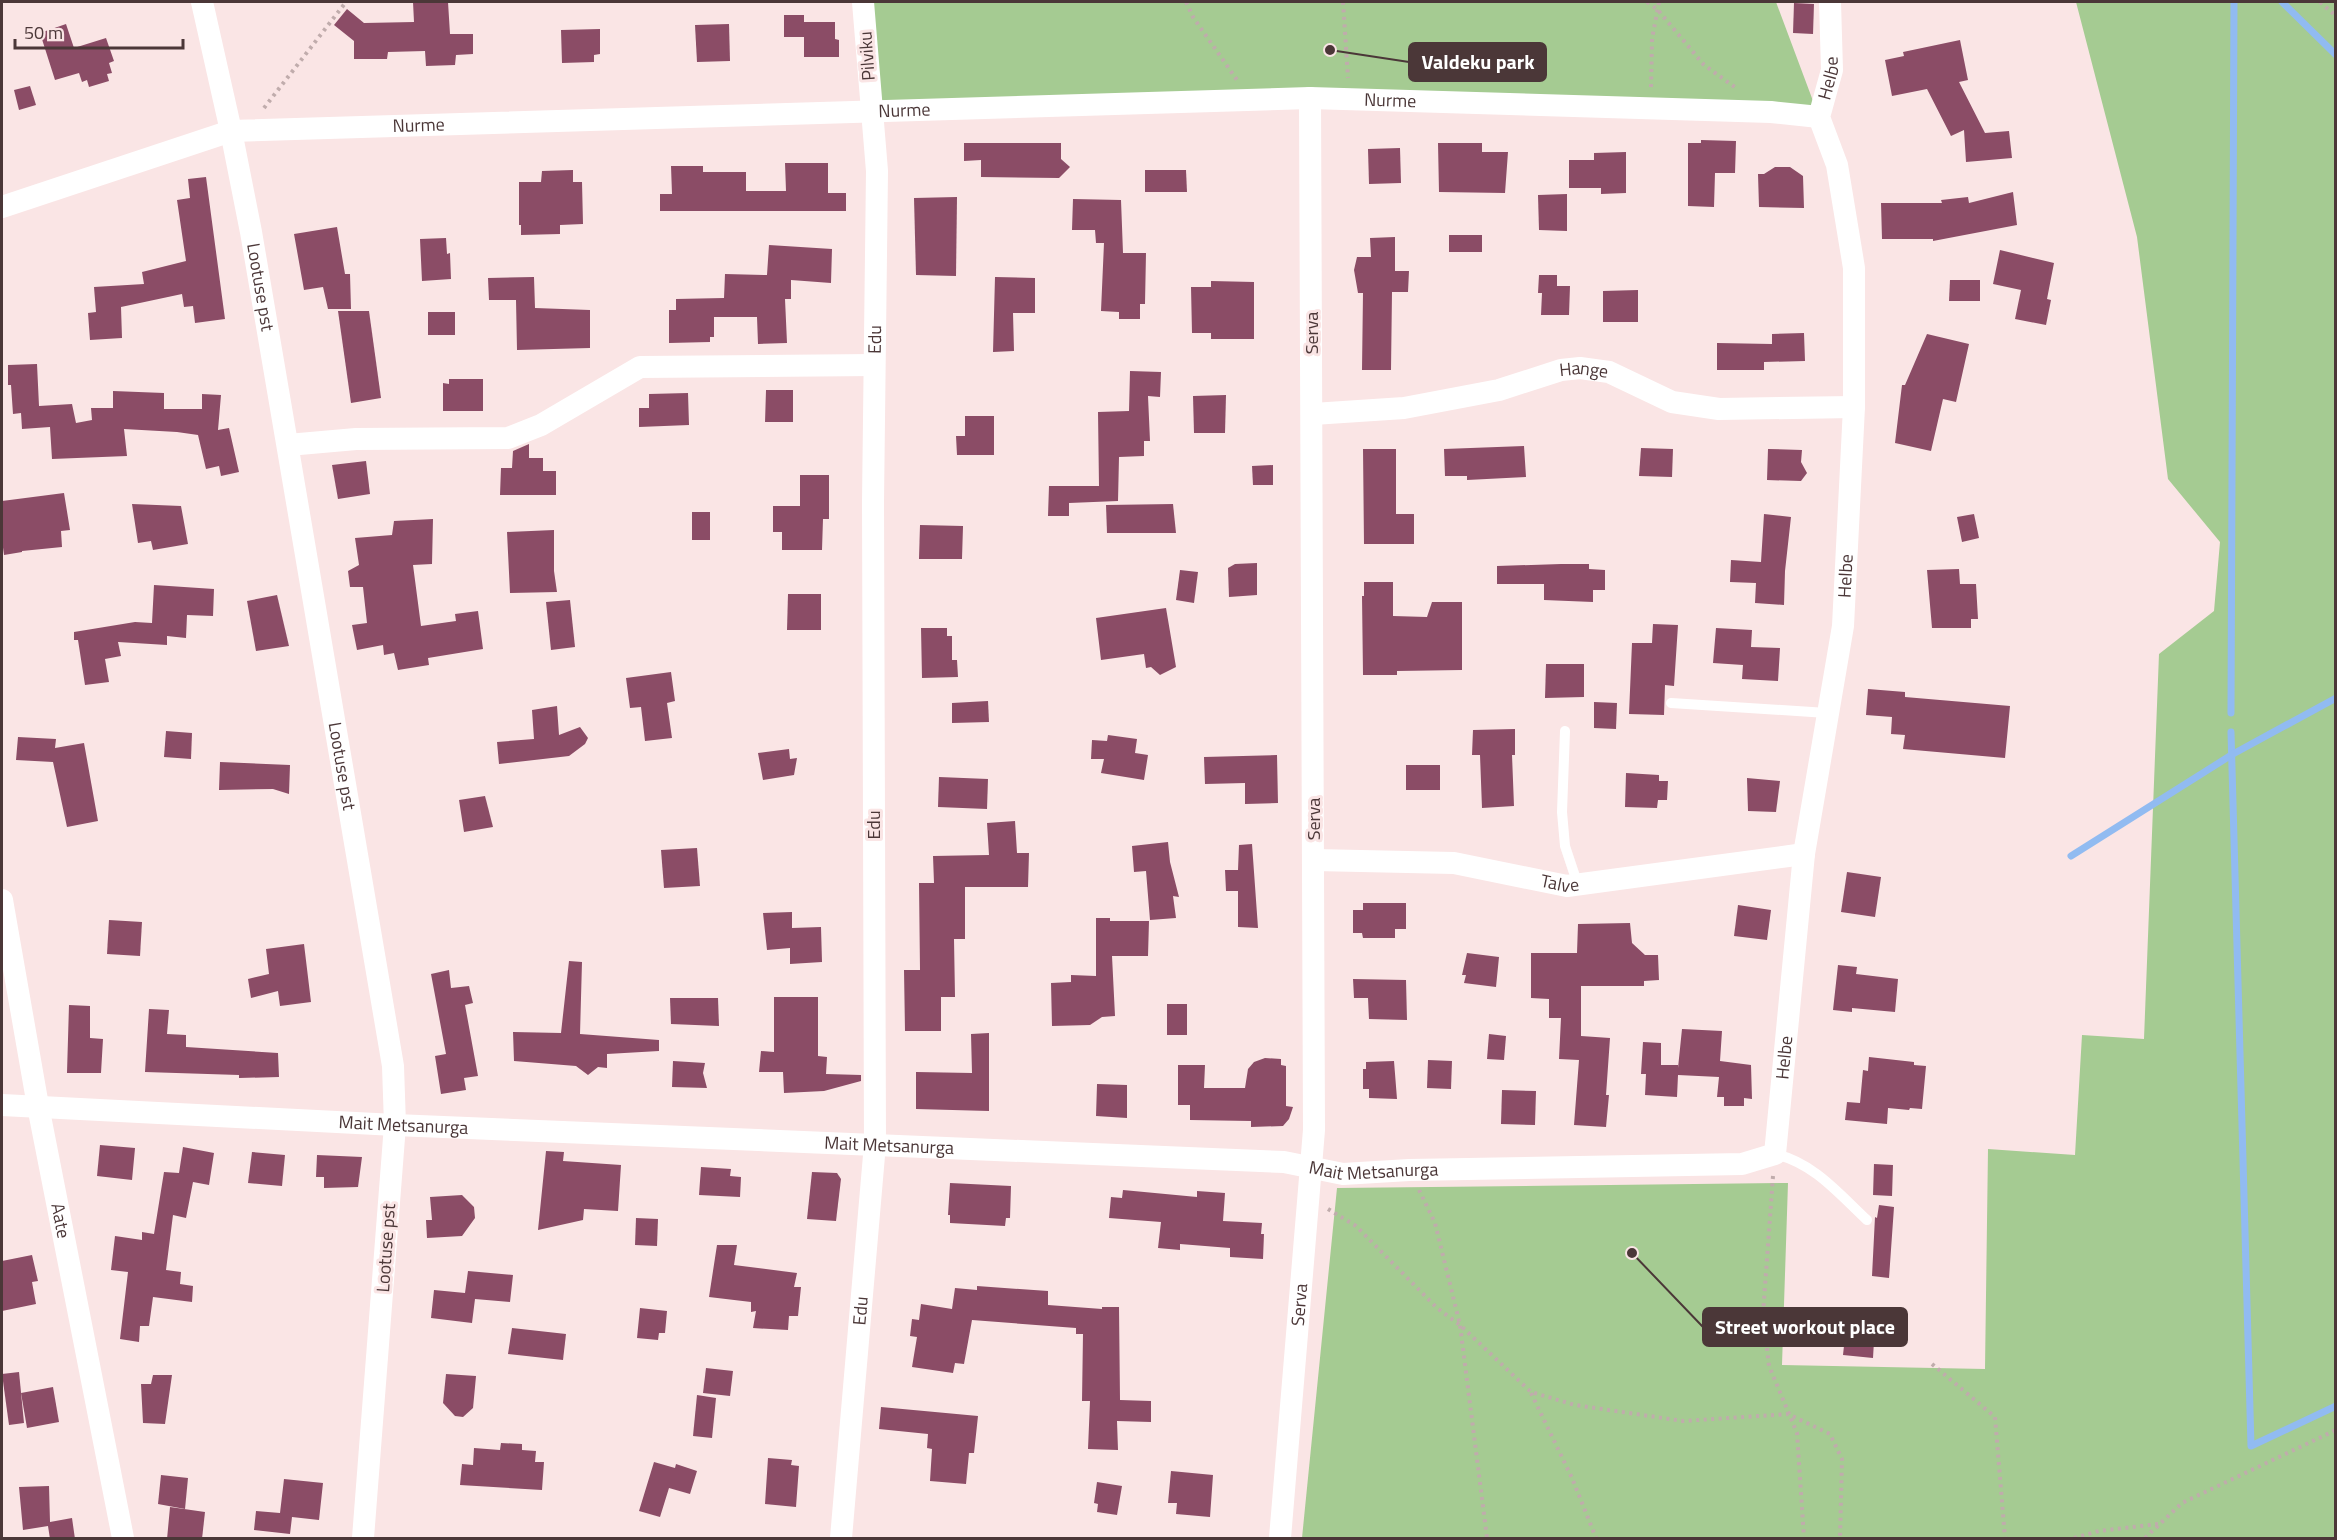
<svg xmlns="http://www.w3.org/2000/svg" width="2337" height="1540" viewBox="0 0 2337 1540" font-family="'Titillium Web',sans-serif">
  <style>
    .green { fill: #a5cb92 }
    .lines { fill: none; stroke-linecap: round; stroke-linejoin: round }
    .stream { stroke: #91bbf1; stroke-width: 7 }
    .building { fill: #8b4c66 }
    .path { stroke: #c0acac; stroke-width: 4; stroke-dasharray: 3 4.5; stroke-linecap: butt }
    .service { stroke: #fff; stroke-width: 10 }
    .minor { stroke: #fff; stroke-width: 22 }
    .labels { text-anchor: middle; stroke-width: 6; stroke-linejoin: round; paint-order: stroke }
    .street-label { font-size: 18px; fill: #4b3738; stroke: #fae5e5 }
    .leader { fill: none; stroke: #4b3738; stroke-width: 2 }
    .callout-dot { fill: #4b3738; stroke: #fae5e5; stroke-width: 2 }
    .callout { fill: #4b3738; stroke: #4b3738; stroke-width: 2 }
    .callout-label { font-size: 20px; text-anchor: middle; font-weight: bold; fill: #fff }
  </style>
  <rect width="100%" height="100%" fill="#fae5e5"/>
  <!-- green -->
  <g class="green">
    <path d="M863,2H1776L1819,117L1310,98L870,110Z"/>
    <path d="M2076,2H2335V1538H1302L1337,1188L1788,1183L1782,1365L1985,1369L1988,1149L2075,1155L2082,1035L2144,1039L2159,654L2214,611L2220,542L2168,479L2137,237Z"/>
  </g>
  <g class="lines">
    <!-- stream -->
    <g class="stream">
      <path d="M2282,2L2336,55"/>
      <path d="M2231,713L2234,2"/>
      <path d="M2231,732L2251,1446L2336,1406"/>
      <path d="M2071,856L2233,754L2336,698"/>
    </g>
  </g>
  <!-- building -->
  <g class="building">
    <path d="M413,2H448L450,34H473V54L456,55L455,65L426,66L425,51L388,52L387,59H354V41L334,25L347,9L364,23L414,22Z"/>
    <path d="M1794,3L1814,4L1813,34L1793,33Z"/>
    <path d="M784,15H804V22H835V39L839,40V57H804V37H784Z"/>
    <path d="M66,24L74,48L106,38L114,61L109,63L112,73L107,74L109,81L89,87L87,80L82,82L79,73L55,80L40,33Z"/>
    <path d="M729,24L730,61L697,62L695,25Z"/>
    <path d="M600,29V54L594,55V62L562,63L561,30Z"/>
    <path d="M1960,40L1968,80L1959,82L1985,133L2009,131L2012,158L1966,162L1964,130L1951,136L1927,89L1892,96L1885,60L1904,56L1903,52Z"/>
    <path d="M30,86L36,105L19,110L14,90Z"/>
    <path d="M1701,140L1736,141L1735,173H1715L1714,207L1688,206V143H1701Z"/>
    <path d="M964,143H1061V159L1070,167L1059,178L981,177V160L964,161Z"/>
    <path d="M1438,143H1482V152H1508L1505,193L1439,192Z"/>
    <path d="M1400,148L1401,183L1369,184L1368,149Z"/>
    <path d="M1626,152V193L1601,194V188H1569V160H1594V153Z"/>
    <path d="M785,163H828V193H846V211H660V194H672L671,166H703V172H746V191H786Z"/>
    <path d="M1775,167H1790L1803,176L1804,208L1759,207L1758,174H1764Z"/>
    <path d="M573,170V182H582L583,224L560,225V234L521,235V225H519V182H541L542,171Z"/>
    <path d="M1145,170H1186L1187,192H1145Z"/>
    <path d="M206,177L225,319L195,323L193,306L184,307L182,294L121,307L122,338L90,340L88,313L96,312L94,287L144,284L142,272L186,261L177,200L190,198L188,179Z"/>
    <path d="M2013,192L2017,225L1933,241V239H1882L1881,203H1942L1941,200L1968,197L1969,203Z"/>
    <path d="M1567,194V231L1539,230L1538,195Z"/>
    <path d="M957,197L956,276L916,275L914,198Z"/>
    <path d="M1073,199L1121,200L1123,253H1146L1145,304H1140V319H1119V312L1101,311L1104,243H1096L1095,230H1072Z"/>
    <path d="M337,227L345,274H350L351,309H328L323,287L304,290L294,234Z"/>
    <rect x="1449" y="235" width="33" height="17"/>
    <path d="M1395,237V271H1409L1408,292H1392L1391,370H1362L1363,293H1358L1354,270L1357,257H1371L1370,238Z"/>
    <path d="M446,238L447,254L450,253L451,279L422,281L420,239Z"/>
    <path d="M769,245L832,249L831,283L791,280V299H785L787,343L758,344L757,317H714V337H710V342L669,343V310H676V299L724,298L725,274L767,275Z"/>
    <path d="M2000,250L2054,263L2047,299L2051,300L2046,325L2015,319L2021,290L1993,284Z"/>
    <path d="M1539,275H1557V286H1570L1569,315H1541L1542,293H1538Z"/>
    <path d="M534,277L535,308L590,310V348L517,350L516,300H489L488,278Z"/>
    <path d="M995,277L1035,278V313H1013L1014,351L993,352Z"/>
    <path d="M1950,280H1980V301H1949Z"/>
    <path d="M1211,281L1254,282V339H1211V333H1192L1191,287H1211Z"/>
    <path d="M1638,290V322H1603V291Z"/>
    <path d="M338,311H369L381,398L351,403Z"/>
    <rect x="428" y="312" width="27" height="23"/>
    <path d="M1804,333L1805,361L1764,362V370H1717V343L1772,344V334Z"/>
    <path d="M1927,334L1969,344L1956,402L1943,399L1931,451L1895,443L1902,385H1905Z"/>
    <path d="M37,364L39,406L72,404L76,423L92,420L91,408H113V391L164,393V409H202V394L221,395L218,430L229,428L239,472L221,476L219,466L206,469L198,435L177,432L124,429L127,456L52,459L50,427L22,429L21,413L13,414L11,385H8V365Z"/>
    <path d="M1130,371L1161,372L1160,397L1148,396L1150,441H1144V456L1119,457L1118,501L1069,503V516H1048L1049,486H1099L1098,412L1129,411Z"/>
    <path d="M449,379H483V411H443V383L449,384Z"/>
    <path d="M766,390H793V422H765Z"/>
    <path d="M688,393L689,425L639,427V408H649V394Z"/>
    <path d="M1226,395L1225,433H1194L1193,396Z"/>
    <path d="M965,416H994V455H957L956,436H965Z"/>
    <path d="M529,444V458H543V471H556V495H500L501,468H512L513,451Z"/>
    <path d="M1524,446L1526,477L1467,480V476H1445L1444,449Z"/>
    <path d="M1641,448L1673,449L1672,477L1639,476Z"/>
    <path d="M1363,449H1396V514H1414V544H1364Z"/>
    <path d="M1768,449L1802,450L1801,462L1807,473L1801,481L1767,480Z"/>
    <path d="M366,461L370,494L338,499L332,465Z"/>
    <path d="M1273,465V485H1253L1252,466Z"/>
    <path d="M800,475H829V519H823L822,550H782V532H773V506H800Z"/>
    <path d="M64,493L70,530L61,531L62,547L22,551V552L4,555L2,540V501Z"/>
    <path d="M132,504L181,506L188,544L153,550L151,541L138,543Z"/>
    <path d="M1173,504L1176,533H1107L1106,505Z"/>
    <rect x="692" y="512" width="18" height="28"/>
    <path d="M1764,514L1791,517L1785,571L1784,605L1755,603L1756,583L1730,582L1731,560L1761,562Z"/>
    <path d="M1974,514L1979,538L1962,542L1957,517Z"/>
    <path d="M433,519L432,564L413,565L421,626L456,621L455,614L478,611L483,649L428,658L429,665L398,670L394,653L384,655L383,645L357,650L352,625L367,623L363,587H350L348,571L359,565L355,538L392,535L394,521Z"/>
    <path d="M920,525L963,526L962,559H919Z"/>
    <path d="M554,530V571L557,592L510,593L507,532Z"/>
    <path d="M1257,563V595L1229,597L1228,568L1235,564Z"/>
    <path d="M1561,564H1589V569L1605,570V590H1593V602L1544,600V584H1497V566Z"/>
    <path d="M1959,569L1960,584H1976L1978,619H1971V628H1932L1927,570Z"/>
    <path d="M1180,570L1198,572L1194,603L1176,600Z"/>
    <path d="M1364,582H1393V616L1427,617L1432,602H1462V670L1397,671V675H1363L1362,596H1364Z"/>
    <path d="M154,585L214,589L213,616L187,615L186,638L167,636V645L118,642L121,656L105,659L109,682L85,685L78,640H74V632L135,622L152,623Z"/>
    <path d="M788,594H821V630H787Z"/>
    <path d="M277,595L289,646L256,651L247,601Z"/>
    <path d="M570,600L575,647L551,650L546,602Z"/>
    <path d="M1166,608L1176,667L1160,675L1151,667L1146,668L1144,654L1101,660L1096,618Z"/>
    <path d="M1653,624L1678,625L1674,686L1665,685L1664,715L1629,714L1632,643H1652Z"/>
    <path d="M921,628H947V636H952V660H957L958,677L922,678Z"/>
    <path d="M1716,628L1752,630L1751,647L1780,648L1778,681L1742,679L1743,665L1713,663Z"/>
    <path d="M1546,664H1584V697L1545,698Z"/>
    <path d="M671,672L675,701L667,703L672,738L645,741L641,707L630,708L626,678Z"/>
    <path d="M1868,689L1905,692V697L2010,706L2005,758L1903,749L1905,735L1891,734L1892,717L1866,715Z"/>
    <path d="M988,701L989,722L952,723V703Z"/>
    <path d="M1594,702L1617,703L1616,729L1594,728Z"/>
    <path d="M557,706L559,735L580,727L588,738L585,744L569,756L499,764L497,742L534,739L532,710Z"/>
    <path d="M1515,729V755H1512L1514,806L1482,808L1480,755H1472L1473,730Z"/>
    <path d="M166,731L192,733L191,759L164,757Z"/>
    <path d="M1108,735L1137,739L1135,753L1148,755L1144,780L1101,773L1104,759H1091L1092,740L1107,741Z"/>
    <path d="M18,737L56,739L55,748L84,743L98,821L67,827L53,762L16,760Z"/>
    <path d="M789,749L790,759L797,758L794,775L763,780L758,753Z"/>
    <path d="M1277,755L1278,803L1245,804V783L1205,784L1204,757Z"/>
    <path d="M220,762L290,765L289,794L273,789L219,790Z"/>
    <rect x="1406" y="765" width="34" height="25"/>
    <path d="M1626,773L1659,775V781H1668L1667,800H1658L1657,808L1625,807Z"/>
    <path d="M939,777L988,779L987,809L938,807Z"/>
    <path d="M1747,778L1780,781L1776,812L1748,811Z"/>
    <path d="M485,796L493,827L464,832L459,800Z"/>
    <path d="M1015,821L1017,853H1029L1028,887H965V939H954L955,997H941V1031H905L904,970H920L919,883H934L933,856L989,855L987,823Z"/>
    <path d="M1168,842L1170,862L1179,897L1173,896L1176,918L1150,920L1146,871L1134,872L1132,846Z"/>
    <path d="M1252,844L1258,928L1238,927V891H1226L1225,870H1238L1239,845Z"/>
    <path d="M697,848L700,886L664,888L661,850Z"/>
    <path d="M1847,872L1881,877L1875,917L1841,912Z"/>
    <path d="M1363,903H1406V929H1395V938H1363L1362,933H1353V910H1363Z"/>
    <path d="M1738,905L1771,910L1767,940L1734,936Z"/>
    <path d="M792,912V928L821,927L822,962L790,964V948L767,950L763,913Z"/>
    <path d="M1096,918H1110V921H1149L1148,956H1112L1115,1016L1102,1017L1090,1025L1052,1026L1051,983L1071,982V975L1096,976Z"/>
    <path d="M109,920L142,922L140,956L107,954Z"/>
    <path d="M1630,923L1632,943L1645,955H1658L1659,980L1644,981V986H1581V1036L1610,1038L1606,1095H1609L1606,1127L1574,1125L1579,1060L1559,1059L1561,1018H1549V999L1531,998V953H1577L1578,924Z"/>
    <path d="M304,944L311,1002L280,1006L278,991L251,998L248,979L269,974L266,949Z"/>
    <path d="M1467,953L1499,957L1496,987L1464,983L1466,975H1462Z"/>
    <path d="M569,961L582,962L580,1034L659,1040V1051L607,1054V1068L598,1067L588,1075L576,1066L514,1061L513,1032L561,1033Z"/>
    <path d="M1838,965L1857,967L1856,974L1898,979L1895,1012L1852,1008V1012L1833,1010Z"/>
    <path d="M449,970L451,988L469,986L473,1003L465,1005L478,1076L464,1078L466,1090L441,1094L435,1056L446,1054L431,974Z"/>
    <path d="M1353,979L1406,980L1407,1020L1369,1019L1368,998H1354Z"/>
    <path d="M774,997H818V1056L827,1057L826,1074L861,1075V1081L824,1091L784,1093L783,1072H759L761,1051L774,1052Z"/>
    <path d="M670,998H718L719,1026L671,1024Z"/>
    <rect x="1167" y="1004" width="20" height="31"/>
    <path d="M69,1005L90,1006V1038L103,1039L101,1073H67Z"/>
    <path d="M149,1009L169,1010L167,1034L186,1035V1047L278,1053L279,1077L239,1078V1075L145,1072Z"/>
    <path d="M1682,1029L1722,1031L1720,1061L1751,1065L1752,1099L1744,1098V1106H1724V1097H1717L1719,1077L1678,1075L1677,1097L1645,1095L1646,1074H1641L1643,1042L1661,1043V1065H1678V1068Z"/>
    <path d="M989,1033V1111L916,1109V1072L972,1073L971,1034Z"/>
    <path d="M1489,1034L1506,1036L1504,1060L1487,1059Z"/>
    <path d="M1869,1057L1914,1062V1065L1926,1066L1922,1109L1910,1108L1909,1110L1888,1108L1887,1124L1845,1120L1847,1102L1860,1103L1863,1070L1868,1071Z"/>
    <path d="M1265,1058L1281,1059V1065L1286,1066V1106L1293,1107L1289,1119L1283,1126L1251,1127V1121L1190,1120V1105H1178V1065H1205L1204,1088H1245L1248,1069L1254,1062Z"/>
    <path d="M1428,1060L1452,1061L1451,1089L1427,1088Z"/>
    <path d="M673,1061L705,1063L703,1073L707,1088L672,1087Z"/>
    <path d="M1394,1061L1397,1099L1369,1098V1089H1363V1069H1366V1062Z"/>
    <path d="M1097,1084L1127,1085V1118L1096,1116Z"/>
    <path d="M1502,1090L1536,1091L1535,1125L1501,1124Z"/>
    <path d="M100,1145L135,1148L132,1180L97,1176Z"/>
    <path d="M183,1147L214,1153L209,1185L193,1182L186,1218L173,1215L166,1270L181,1272L180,1284L193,1286L192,1302L153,1297L149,1326H140L139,1342L120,1339L128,1272L111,1270L115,1236L142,1240V1232L154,1234L164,1172L179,1173Z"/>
    <path d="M546,1151L564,1152L563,1161L621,1165L618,1211L584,1209L583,1220L538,1230Z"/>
    <path d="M252,1152L285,1155L282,1186L248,1183Z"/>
    <path d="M317,1155L362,1157L358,1187L324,1188V1177H316Z"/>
    <path d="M1874,1164L1893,1165L1892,1196L1873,1195Z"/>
    <path d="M701,1167L731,1169L730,1176L741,1177L740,1197L699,1195Z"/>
    <path d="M812,1172L837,1173L841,1179L836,1221L807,1219Z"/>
    <path d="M950,1183L1011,1186L1010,1218H1006L1005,1226L950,1223V1215H948Z"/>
    <path d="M1123,1190L1197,1197V1191L1225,1193L1223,1221L1262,1223L1261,1234H1264L1263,1259L1230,1257V1248L1180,1244V1250L1158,1248L1161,1222L1109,1218L1111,1197L1122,1198Z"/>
    <path d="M462,1195L474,1207L475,1218L462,1236L427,1238L426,1220H432L430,1197Z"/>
    <path d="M1879,1205L1894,1207L1889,1278L1872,1276L1875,1217L1877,1218Z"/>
    <path d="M636,1218L658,1219L657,1246L635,1245Z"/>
    <path d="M717,1245H737L734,1265L797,1273L794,1287H801L798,1316H789L788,1330L753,1328L756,1311L751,1312V1302L709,1297Z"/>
    <path d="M32,1255L38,1281L32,1282L36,1304L2,1311V1261Z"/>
    <path d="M468,1271L513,1275L510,1302L475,1299L472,1323L431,1318L434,1290L465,1293Z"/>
    <path d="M977,1286L1048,1291V1305L1102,1309V1307H1119L1120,1400L1151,1401V1422L1117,1421L1118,1450L1088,1449L1090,1401H1082L1083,1334H1076V1328L972,1320L964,1364L955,1363L953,1373L912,1367L917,1337L910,1336L912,1319L919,1320L921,1304L952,1309L955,1288L977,1290Z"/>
    <path d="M640,1308L667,1311L665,1333H659L658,1340L637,1338Z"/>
    <path d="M1853,1322L1875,1324L1873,1358L1843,1355L1846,1327L1853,1328Z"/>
    <path d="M512,1328L566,1334L563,1360L508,1354Z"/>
    <path d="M706,1368L733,1371L730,1396L703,1393Z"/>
    <path d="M19,1372L24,1423L9,1425L2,1374Z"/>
    <path d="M446,1374L476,1376L473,1408L463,1417L455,1416L443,1403Z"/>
    <path d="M153,1375H172L165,1424L143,1423L141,1384H151Z"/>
    <path d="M53,1387L59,1422L27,1428L21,1393Z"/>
    <path d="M697,1395L716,1398L712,1438L693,1436Z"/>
    <path d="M881,1407L978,1416L974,1453H969L966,1484L930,1481L932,1449L927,1448L928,1434L879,1429Z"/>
    <path d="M501,1443L522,1444V1450L536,1451L535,1462H544L542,1490L460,1485L462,1464L473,1465L474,1448L500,1450Z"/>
    <path d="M768,1458L792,1460L791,1465L799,1466L796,1507L765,1504Z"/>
    <path d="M654,1462L675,1468L676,1464L697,1471L690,1494L669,1488L660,1517L639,1511Z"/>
    <path d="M1171,1471L1213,1475L1210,1517L1176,1514L1177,1503H1168Z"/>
    <path d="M161,1475L188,1478L185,1509L158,1504Z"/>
    <path d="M284,1479L323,1483L319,1520L292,1517L290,1534L254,1530L256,1511L280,1513Z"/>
    <path d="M1097,1482L1122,1486L1117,1515L1097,1512L1098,1504L1094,1503Z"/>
    <path d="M49,1486L50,1522L72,1518L75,1539H50L48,1526L23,1530L19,1487Z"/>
    <path d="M170,1507L205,1512L202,1539H167Z"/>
  </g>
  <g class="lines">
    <!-- path -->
    <g class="path">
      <path d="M1186,2L1193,17L1237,80"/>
      <path d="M1343,2L1348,78"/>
      <path d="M1647,2L1657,9L1704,65L1736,88"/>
      <path d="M2320,2L2336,16"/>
      <path d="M1651,87L1652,39L1659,2"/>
      <path d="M264,108L346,2"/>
      <path d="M1773,1176L1763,1314L1769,1366L1797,1433L1804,1538"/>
      <path d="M1419,1190L1435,1223L1460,1325L1487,1538"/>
      <path d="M1328,1209L1356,1226L1437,1308L1460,1325L1531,1392L1575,1405L1683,1421L1788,1414L1830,1434L1842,1459L1840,1538"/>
      <path d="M1932,1364L1995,1417L2005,1538"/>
      <path d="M1531,1393L1572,1478L1596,1538"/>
      <path d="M2074,1538L2099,1531L2158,1524"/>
      <path d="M2145,1538L2182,1503L2336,1430"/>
    </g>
    <!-- service -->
    <g class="service">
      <path d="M1671,703L1827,713"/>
      <path d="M1565,731L1562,812L1565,846L1578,885"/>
      <path d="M1775,1154C1814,1163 1839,1194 1867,1220"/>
    </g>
    <!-- minor -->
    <g class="minor">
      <path id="s1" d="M202,2L231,131L251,232L393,1066L395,1125L363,1538"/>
      <path id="s2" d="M2,207L231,131L1310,98L1771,112L1819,117"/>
      <path id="s3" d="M1313,414L1404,408L1499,390L1561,370L1580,368L1609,372L1672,402L1719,409L1854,407"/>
      <path d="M288,445L356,439L508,438L541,425L640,367L874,365"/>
      <path id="s4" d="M1314,860L1454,863L1567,886L1804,854"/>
      <path id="s5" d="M2,900L38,1106L123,1538"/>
      <path id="s6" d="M2,1105L395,1125L1284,1162L1343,1174L1409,1170L1742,1164L1775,1154L1804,854L1843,626L1854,407V268L1837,165L1819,117L1832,70L1830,2"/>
      <path id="s7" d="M841,1538L875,1144L873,502L877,171L863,2"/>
      <path id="s8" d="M1280,1538L1314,1130L1310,98"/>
    </g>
  </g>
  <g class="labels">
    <!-- street labels -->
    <g class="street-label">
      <text transform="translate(867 56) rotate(-94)" y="6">Pilviku</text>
      <text dy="6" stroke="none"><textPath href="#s6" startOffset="2864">Helbe</textPath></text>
      <text dy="6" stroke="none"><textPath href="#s2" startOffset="1401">Nurme</textPath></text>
      <text dy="6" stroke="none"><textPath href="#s2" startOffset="915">Nurme</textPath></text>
      <text dy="6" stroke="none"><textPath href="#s2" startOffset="429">Nurme</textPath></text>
      <text dy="6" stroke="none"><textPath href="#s1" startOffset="291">Lootuse pst</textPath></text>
      <text transform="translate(1312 333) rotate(-90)" y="6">Serva</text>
      <text dy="6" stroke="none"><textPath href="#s7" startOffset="1200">Edu</textPath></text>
      <text dy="6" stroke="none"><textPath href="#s3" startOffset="276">Hange</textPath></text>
      <text dy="6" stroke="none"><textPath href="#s6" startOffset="2360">Helbe</textPath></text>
      <text dy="6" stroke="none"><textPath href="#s1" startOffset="777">Lootuse pst</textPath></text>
      <text transform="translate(1314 819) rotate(-90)" y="6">Serva</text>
      <text transform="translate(874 825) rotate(-90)" y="6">Edu</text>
      <text dy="6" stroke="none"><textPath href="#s4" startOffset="248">Talve</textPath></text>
      <text dy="6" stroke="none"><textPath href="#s6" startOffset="1874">Helbe</textPath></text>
      <text dy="6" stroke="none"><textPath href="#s6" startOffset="402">Mait Metsanurga</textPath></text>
      <text dy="6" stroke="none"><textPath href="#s6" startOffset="888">Mait Metsanurga</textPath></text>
      <text dy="6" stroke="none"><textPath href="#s6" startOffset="1374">Mait Metsanurga</textPath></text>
      <text dy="6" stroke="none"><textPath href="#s5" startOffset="326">Aate</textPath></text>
      <text transform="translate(386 1248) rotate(-86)" y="6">Lootuse pst</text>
      <text dy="6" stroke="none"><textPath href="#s8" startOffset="234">Serva</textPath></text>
      <text dy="6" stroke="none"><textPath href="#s7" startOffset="228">Edu</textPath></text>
    </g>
  </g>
  <!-- callouts -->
  <path class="leader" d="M1330 50L1409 62M1632 1253L1703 1327"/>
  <g class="callout-dot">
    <circle cx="1330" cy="50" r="6"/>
    <circle cx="1632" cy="1253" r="6"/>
  </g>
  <g class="callout">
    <rect x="1409" y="43" width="137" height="38" rx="6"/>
    <rect x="1703" y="1308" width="204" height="38" rx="6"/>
  </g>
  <g class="callout-label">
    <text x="1478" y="69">Valdeku park</text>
    <text x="1805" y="1334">Street workout place</text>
  </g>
  <!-- border -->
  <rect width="2337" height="1540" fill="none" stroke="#4b3738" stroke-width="6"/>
  <!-- scale -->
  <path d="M15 39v9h168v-9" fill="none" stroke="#4b3738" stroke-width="3"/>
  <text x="24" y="39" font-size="18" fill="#4b3738" stroke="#fae5e5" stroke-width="4.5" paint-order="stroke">50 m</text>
</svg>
